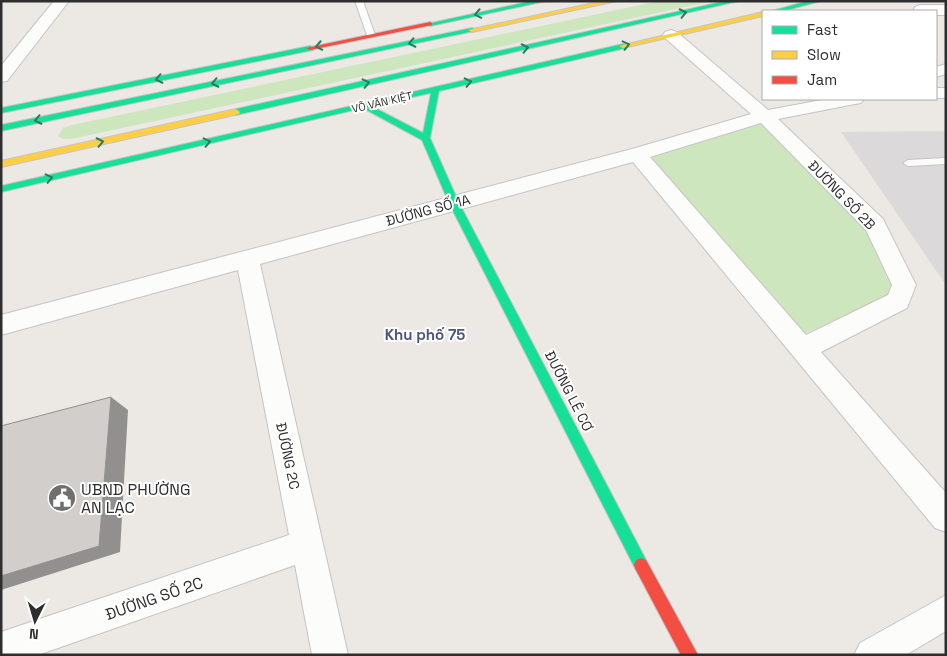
<svg xmlns="http://www.w3.org/2000/svg" width="947" height="656" viewBox="0 0 947 656" font-family="'Space Grotesk',sans-serif">
  <style>
    .industrial { fill: #dcd9db }
    .green { fill: #cee6be }
    .lines { fill: none; stroke-linecap: round; stroke-linejoin: round }
    .lane-casing { stroke: #c5c4c5; stroke-width: 2 }
    .street-casing { stroke: #c5c4c5; stroke-width: 2 }
    .fast-casing { stroke: #c5c4c5; stroke-width: 2 }
    .slow-casing { stroke: #c5c4c5; stroke-width: 2 }
    .jam-casing { stroke: #c5c4c5; stroke-width: 2 }
    .lane { fill: #fcfcfb; fill-rule: evenodd }
    .street { fill: #fcfcfb; fill-rule: evenodd }
    .fast { fill: #16e098; fill-rule: evenodd }
    .slow { fill: #ffcf43; fill-rule: evenodd }
    .jam { fill: #f24e42; fill-rule: evenodd }
    .shaded-wall { fill: #92908e }
    .building { fill: #d1cecb; stroke: #92908e }
    .oneway { stroke: #237e5e }
    .labels { text-anchor: middle; stroke-width: 4; stroke-linejoin: round; paint-order: stroke }
    .far-street-label { font-size: 11px; fill: #2e2e2e; stroke: #fff }
    .street-label { font-size: 14px; fill: #2e2e2e; stroke: #fff }
    .neighbourhood-label { font-size: 15px; font-weight: bold; fill: #4d5680; stroke: #fff }
    .near-poi-label { font-size: 16px; fill: #2e2e2e; stroke: #fff; text-anchor: start }
    .near-street-label { font-size: 16px; fill: #2e2e2e; stroke: #fff }
  </style>
  <rect width="100%" height="100%" fill="#ece8e4"/>
  <!-- industrial -->
  <path class="industrial" d="M946,131V285L841,132Z"/>
  <!-- green -->
  <g class="green">
    <path d="M659,1H713L71,139H63L58,136L63,128L72,125Z"/>
    <path d="M764,123L869,228L894,282L890,296L803,334L649,158Z"/>
  </g>
  <g class="lines">
    <defs>
      <g id="lane">
        <path d="M355,1H363L375,35L374,37L367,35Z"/>
        <path d="M946,158V164L908,166L903,163L908,160Z"/>
      </g>
      <g id="street">
        <path d="M54,1H69L7,81L1,82V66Z"/>
        <path d="M920,5H946V15H936V11H913L915,7Z"/>
        <path d="M671,30L677,32L768,110L827,99H864L861,103L855,104L778,119L883,219L916,285L907,308L821,352L946,493V532L935,528L633,162L260,264L348,655H312L295,565L38,655H1V632L289,535L238,270L1,335V315L632,149L751,114L665,38L663,35L665,32ZM761,123L866,230L892,285L888,295L806,335L650,157Z"/>
        <path d="M946,64V74L936,77V67Z"/>
        <rect x="936" y="88" width="10" height="10"/>
        <path d="M946,595V631L906,655H854L860,643Z"/>
      </g>
      <g id="fast">
        <path d="M532,1H546L430,26L427,24Z"/>
        <path d="M726,1H739L236,115L232,112L236,109Z"/>
        <path d="M808,1H821L783,11H772Z"/>
        <path d="M472,28L474,29V31L1,131V125Z"/>
        <path d="M623,44L627,46L626,48L439,91L430,138L459,203L646,560L648,565L646,570L641,572L636,570L449,203L422,140L363,108L1,192V186ZM431,93L423,133L371,106Z"/>
        <path d="M310,46L314,48L313,50L1,113V108Z"/>
      </g>
      <g id="slow">
        <path d="M603,1H617L472,32L468,30Z"/>
        <path d="M763,12V16L623,48L619,46Z"/>
        <path d="M236,109L240,112L239,114L1,167V161Z"/>
      </g>
      <g id="jam">
        <path d="M430,22L432,23V25L310,50L306,48Z"/>
        <path d="M641,558L646,560L698,655H681L636,570L634,565L636,560Z"/>
      </g>
    </defs>
    <!-- lane casing -->
    <use href="#lane" class="lane-casing"/>
    <!-- street casing -->
    <use href="#street" class="street-casing"/>
    <!-- fast casing -->
    <use href="#fast" class="fast-casing"/>
    <!-- slow casing -->
    <use href="#slow" class="slow-casing"/>
    <!-- jam casing -->
    <use href="#jam" class="jam-casing"/>
    <!-- lane -->
    <use href="#lane" class="lane"/>
    <!-- street -->
    <use href="#street" class="street"/>
    <!-- fast -->
    <use href="#fast" class="fast"/>
    <!-- slow -->
    <use href="#slow" class="slow"/>
    <!-- jam -->
    <use href="#jam" class="jam"/>
  </g>
  <!-- shaded-wall -->
  <path class="shaded-wall" d="M111,397L128,410L120,552L1,590V576Z"/>
  <!-- building -->
  <path class="building" d="M111,397L99,546L1,576V426Z"/>
  <!-- one-way arrows -->
  <defs><path id="oneway-chevron" d="M-2-3.5L2.5 0L-2 3.5" fill="none" stroke-width="1.6" stroke-linecap="round" stroke-linejoin="round" transform="scale(1.25)"/></defs>
  <g class="oneway">
    <use href="#oneway-chevron" transform="translate(683 13) rotate(-12)"/>
    <use href="#oneway-chevron" transform="translate(478 14) rotate(169)"/>
    <use href="#oneway-chevron" transform="translate(412 43) rotate(168)"/>
    <use href="#oneway-chevron" transform="translate(626 45) rotate(-13)"/>
    <use href="#oneway-chevron" transform="translate(319 46) rotate(169)"/>
    <use href="#oneway-chevron" transform="translate(525 48) rotate(-12)"/>
    <use href="#oneway-chevron" transform="translate(159 79) rotate(168)"/>
    <use href="#oneway-chevron" transform="translate(468 82) rotate(-13)"/>
    <use href="#oneway-chevron" transform="translate(215 83) rotate(168)"/>
    <use href="#oneway-chevron" transform="translate(366 83) rotate(-13)"/>
    <use href="#oneway-chevron" transform="translate(38 120) rotate(168)"/>
    <use href="#oneway-chevron" transform="translate(100 142) rotate(-12)"/>
    <use href="#oneway-chevron" transform="translate(207 142) rotate(-13)"/>
    <use href="#oneway-chevron" transform="translate(49 178) rotate(-13)"/>
  </g>
  <!-- icons -->
  <defs>
    <symbol id="civic-disc" viewBox="-11 -11 22 22"><circle r="9.5" fill="#706f6e" stroke="#fff"/><path d="M-.6-6.5H3V-4.5H.6V-3L4-1V1h2V6H-6V1h2V-1L-.6-3ZM-1.2 2.5V6h2.4V2.5Z" fill="#fff"/></symbol>
  </defs>
  <g fill-rule="evenodd">
    <use href="#civic-disc" x="46" y="482" width="32" height="32"/>
  </g>
  <g class="labels">
    <!-- far-street labels -->
    <g class="far-street-label">
      <text transform="translate(382 102) rotate(-13)" y="4">VÕ VĂN KIỆT</text>
    </g>
    <!-- street labels -->
    <g class="street-label">
      <text transform="translate(842 195) rotate(46)" y="5">ĐƯỜNG SỐ 2B</text>
      <text transform="translate(428 210) rotate(-15)" y="5">ĐƯỜNG SỐ 1A</text>
      <text transform="translate(569 391) rotate(63)" y="5">ĐƯỜNG LÊ CƠ</text>
      <text transform="translate(288 456) rotate(78)" y="5">ĐƯỜNG 2C</text>
    </g>
    <!-- neighbourhood labels -->
    <g class="neighbourhood-label">
      <text x="425" y="340">Khu phố 75</text>
    </g>
    <!-- near-poi labels -->
    <g class="near-poi-label">
      <text x="81" y="495">UBND PHƯỜNG<tspan x="81" dy="18">AN LẠC</tspan></text>
    </g>
    <!-- near-street labels -->
    <g class="near-street-label">
      <text transform="translate(154 598) rotate(-19)" y="6">ĐƯỜNG SỐ 2C</text>
    </g>
  </g>
  <!-- border -->
  <rect width="947" height="656" fill="none" stroke="#2e2e2e" stroke-width="5"/>
  <!-- legend -->
  <rect x="762" y="10" width="175" height="90" fill="#ffffff" stroke="#ababab"/>
  <rect x="772" y="26" width="25" height="8" fill="#16e098" stroke="#ababab"/>
  <text x="807" y="35" font-size="15" fill="#2e2e2e">Fast</text>
  <rect x="772" y="51" width="25" height="8" fill="#ffcf43" stroke="#ababab"/>
  <text x="807" y="60" font-size="15" fill="#2e2e2e">Slow</text>
  <rect x="772" y="76" width="25" height="8" fill="#f24e42" stroke="#ababab"/>
  <text x="807" y="85" font-size="15" fill="#2e2e2e">Jam</text>
  <!-- north arrow -->
  <g transform="translate(35 621) rotate(185)" stroke="#ffffff" stroke-width="4" paint-order="stroke">
  <path d="M0-4L9 19L0 12L-9 19Z" fill="#2e2e2e"/>
  <text y="-8" font-size="14" font-weight="bold" text-anchor="middle" fill="#2e2e2e">N</text>
  </g>
</svg>
